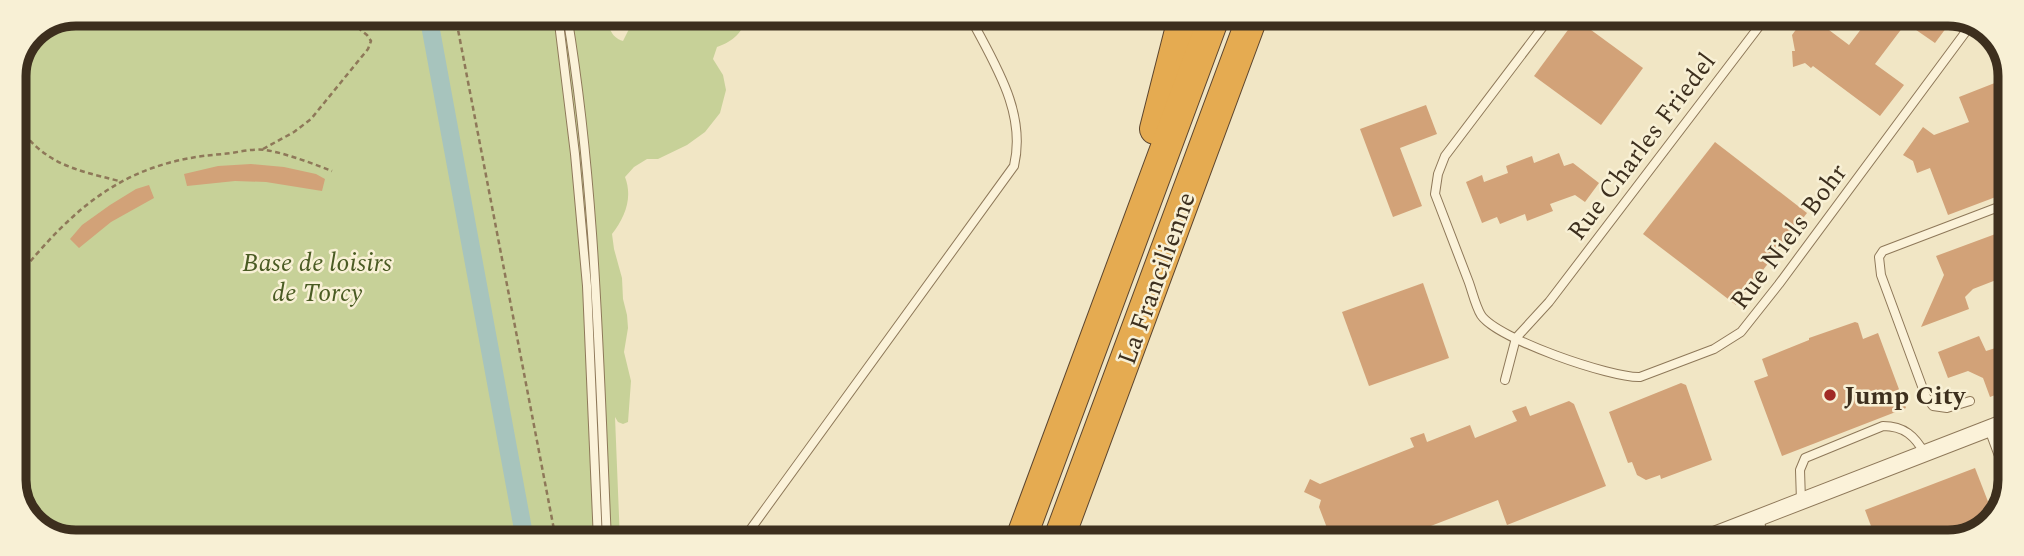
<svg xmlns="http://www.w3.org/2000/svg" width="2024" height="556" viewBox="0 0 2024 556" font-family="Spectral,serif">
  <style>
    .green { fill: #c7d198 }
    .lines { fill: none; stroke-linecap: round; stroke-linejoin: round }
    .canal { stroke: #a7c4bd; stroke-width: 18 }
    .building { fill: #d2a278 }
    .service-casing { stroke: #8e7859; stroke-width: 10 }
    .minor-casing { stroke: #8e7859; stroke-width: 18 }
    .motorway-casing { stroke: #5c452e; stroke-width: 32 }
    .path { stroke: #8e7859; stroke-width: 2.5; stroke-dasharray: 5 3.5; stroke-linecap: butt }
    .service { stroke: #fbf2d9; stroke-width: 8 }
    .minor { stroke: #fbf2d9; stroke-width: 16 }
    .motorway { stroke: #e5ab51; stroke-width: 30 }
    .poi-dot { fill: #a12a25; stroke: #f8f0d5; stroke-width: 2.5 }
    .labels { text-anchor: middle; stroke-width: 5; stroke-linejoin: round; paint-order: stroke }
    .street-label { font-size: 26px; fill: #3d2f1e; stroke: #f8f0d5 }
    .park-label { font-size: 26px; font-style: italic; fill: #4a5b23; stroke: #f8f0d5 }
    .poi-label { font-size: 26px; font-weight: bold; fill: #3d2f1e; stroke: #f8f0d5; text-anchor: start }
    .rim { fill: none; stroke: #3d2f1e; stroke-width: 9 }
  </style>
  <rect width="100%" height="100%" fill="#f1e6c5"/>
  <!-- green -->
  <path class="green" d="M77,14L606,15C609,26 610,37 623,41L636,15H750C741,32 735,41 717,47L713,59L723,75L726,90L720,113L705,132L687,145L658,159H647L634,167L625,177C633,198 625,217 612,234L614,249L622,278L623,299L627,315L628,328L624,352L631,381L628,422L623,424L618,422L615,417L620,541L61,540L30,521L14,487V76L33,32Z"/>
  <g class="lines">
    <!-- canal -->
    <path class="canal" d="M428,14L525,540"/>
  </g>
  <!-- building -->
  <g class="building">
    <path d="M1806,16H1839L1829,30L1849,45L1871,16H1955L1935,43L1906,23L1875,64L1904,85L1880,116L1813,66L1811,68L1805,63L1793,67L1792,51H1795L1792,35Z"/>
    <path d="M1576,19L1643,68L1601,125L1534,76Z"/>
    <path d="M2010,77L2009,192L1948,215L1930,168L1917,173L1913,161L1903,155L1923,127L1934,135L1969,122L1959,97Z"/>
    <path d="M1426,105L1437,134L1400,148L1422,206L1393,217L1360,129Z"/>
    <path d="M1715,142L1807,213L1736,305L1643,234Z"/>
    <path d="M1559,153L1564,166L1573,163L1599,183L1585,202L1575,195L1550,204L1553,211L1527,221L1525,214L1500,224L1497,217L1482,223L1466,182L1482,175L1484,182L1508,173L1506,166L1532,156L1534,163Z"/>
    <path d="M251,164L284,167L316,174L325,179L322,191L266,182L235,181L187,186L184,174L218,166Z"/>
    <path d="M149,185L154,198L111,222L79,248L70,239L82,225L110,205L136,189Z"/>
    <path d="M2009,229V275L1973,289L1965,297L1969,309L1921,327L1944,275L1936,256Z"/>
    <path d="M1423,283L1449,358L1369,386L1342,312Z"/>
    <path d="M1855,322L1858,323L1863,339L1878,333L1906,408L1782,456L1754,381L1768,376L1762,359L1809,340V338Z"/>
    <path d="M1979,336L1986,351L2002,346L2009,364L2008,390L1990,397L1983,378L1968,371L1948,378L1938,352Z"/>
    <path d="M1681,383L1686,385L1712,460L1661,479L1660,475L1646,480L1637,475L1632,462L1628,463L1609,412Z"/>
    <path d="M1569,401L1574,404L1606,486L1507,525L1498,500L1392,541H1332L1319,507L1321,500L1304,492L1310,479L1320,484L1414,447L1410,438L1424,433L1427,442L1470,425L1475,438L1517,421L1512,411L1526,406L1530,416Z"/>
    <path d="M1975,468L1994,517L1986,529L1948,542H1877L1865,510Z"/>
  </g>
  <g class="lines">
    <defs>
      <g id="service">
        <path d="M558,15L575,154L587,286L598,541"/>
        <path d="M567,15C596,188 599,365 607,541"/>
        <path d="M1551,16L1445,156L1438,174L1435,194C1446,222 1457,251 1468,280C1472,290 1475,305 1481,315C1497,339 1611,378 1640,377L1714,349L1741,332L1779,284L1973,22"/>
        <path d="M1505,380L1516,338L1549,302L1767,16"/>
        <path d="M1970,401L1947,408L1933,406L1926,397L1881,275L1879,257L1883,251L2009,203"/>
        <path d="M1989,429L2008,480"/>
        <path d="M1801,501L1800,470L1805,458L1883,426C1904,426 1915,436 1925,454"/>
        <path d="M1759,517L1761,526L1759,542"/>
        <path d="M742,541L1014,166C1027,111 993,62 969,15"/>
      </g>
      <path id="minor" d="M1696,542L2008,421"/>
      <g id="motorway">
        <path d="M1155,129L1184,15"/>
        <path d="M1020,541L1215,15"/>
        <path d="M1058,541L1253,15"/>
      </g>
    </defs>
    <!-- service casing -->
    <use href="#service" class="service-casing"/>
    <!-- minor casing -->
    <use href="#minor" class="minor-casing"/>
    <!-- motorway casing -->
    <use href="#motorway" class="motorway-casing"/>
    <!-- path -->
    <g class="path">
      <path d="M455,14L556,540"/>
      <path d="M14,120C43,164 72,169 119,181"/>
      <path d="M263,149L294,132L311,119L368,49L371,41L367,35L341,14"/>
      <path d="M14,281C74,207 124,161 223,154C236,153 252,148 266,150C288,154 311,163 332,171"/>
    </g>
    <!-- service -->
    <use href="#service" class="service"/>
    <!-- minor -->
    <use href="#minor" class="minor"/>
    <!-- motorway -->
    <use href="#motorway" class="motorway"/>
  </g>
  <!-- markers -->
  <circle class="poi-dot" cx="1830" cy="395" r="7"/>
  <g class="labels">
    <!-- street labels -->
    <g class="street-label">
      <text transform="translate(1641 146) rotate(-53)" y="9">Rue Charles Friedel</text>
      <text transform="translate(1788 236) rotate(-53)" y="9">Rue Niels Bohr</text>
      <text transform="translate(1156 278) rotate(-70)" y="9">La Francilienne</text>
    </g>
    <!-- park labels -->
    <g class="park-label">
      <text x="317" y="271">Base de loisirs<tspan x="317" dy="30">de Torcy</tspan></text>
    </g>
    <!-- poi labels -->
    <g class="poi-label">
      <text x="1844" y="404">Jump City</text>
    </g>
  </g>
  <!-- crop -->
  <path d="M0 0H2024V556H0ZM76 26H1948A50 50 0 0 1 1998 76V480A50 50 0 0 1 1948 530H76A50 50 0 0 1 26 480V76A50 50 0 0 1 76 26Z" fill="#f8f0d5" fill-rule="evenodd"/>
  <path class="rim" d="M76 26H1948A50 50 0 0 1 1998 76V480A50 50 0 0 1 1948 530H76A50 50 0 0 1 26 480V76A50 50 0 0 1 76 26Z"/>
</svg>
